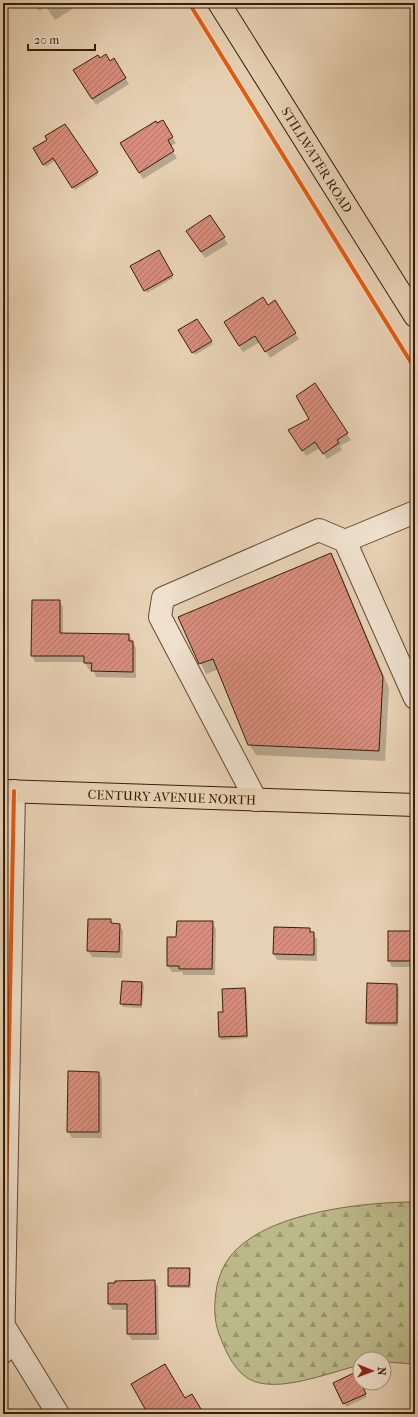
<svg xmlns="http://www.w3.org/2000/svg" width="418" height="1417" viewBox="0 0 418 1417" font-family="'IM FELL French Canon',serif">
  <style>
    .forest { fill: url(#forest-firs); stroke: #796c4a }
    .shadow { fill: #0003 }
    .building { fill: url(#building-hatch); stroke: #361e0a }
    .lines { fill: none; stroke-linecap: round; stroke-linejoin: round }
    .minor-casing { stroke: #624b34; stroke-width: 24 }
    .major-casing { stroke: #361e0a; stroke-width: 24 }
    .minor { stroke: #efe1ce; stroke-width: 22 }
    .major { stroke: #e7d1b4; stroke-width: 22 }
    .cycleway-casing { stroke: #efe1ce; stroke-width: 6 }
    .cycleway { stroke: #e8590c; stroke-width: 4 }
    .labels { text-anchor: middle; stroke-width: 4; stroke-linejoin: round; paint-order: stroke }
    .street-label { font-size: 13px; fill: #361e0a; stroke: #efe1ce }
  </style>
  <defs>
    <pattern id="forest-firs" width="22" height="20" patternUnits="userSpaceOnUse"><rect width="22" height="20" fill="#bcb989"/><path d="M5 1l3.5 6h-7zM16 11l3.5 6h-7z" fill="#9a966e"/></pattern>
    <pattern id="building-hatch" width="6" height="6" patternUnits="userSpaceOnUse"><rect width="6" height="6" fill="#d88d7d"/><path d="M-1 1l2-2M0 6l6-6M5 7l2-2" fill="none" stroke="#b07365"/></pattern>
  </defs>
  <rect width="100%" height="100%" fill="#e7d1b4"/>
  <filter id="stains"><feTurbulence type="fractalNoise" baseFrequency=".005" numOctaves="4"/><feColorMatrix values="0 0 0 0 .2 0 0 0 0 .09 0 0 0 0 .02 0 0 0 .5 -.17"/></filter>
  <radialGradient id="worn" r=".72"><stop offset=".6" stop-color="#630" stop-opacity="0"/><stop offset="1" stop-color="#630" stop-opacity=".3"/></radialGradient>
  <!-- forest -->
  <path class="forest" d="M415,1202V1364L384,1362V1359H360V1365C331,1372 285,1391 256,1382C236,1376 226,1352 219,1334C214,1320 214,1306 216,1292C218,1276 225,1260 237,1249C274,1212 364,1202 415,1202Z"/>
  <!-- shadow -->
  <g class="shadow">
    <path d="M34,3H79L80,4L55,20L46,7L39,11Z"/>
    <path d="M100,59L109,62L114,59L129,84L96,105L78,77Z"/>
    <path d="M162,121L176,143L170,147L177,158L143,179L125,150Z"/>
    <path d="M34,149H82L98,175L75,190L56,160L46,167Z"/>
    <path d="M210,217L228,244L205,258L191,238Z"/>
    <path d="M158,251L173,278L147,293L132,266Z"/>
    <path d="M267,307L295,333L299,339L270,358L260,342L243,352L228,329Z"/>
    <path d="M179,330L211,341L213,344L195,355Z"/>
    <path d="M315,385L351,440L340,446L342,450L327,459L320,448L306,456L293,436L310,420Z"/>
    <path d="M331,554L337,565L389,688L385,761L256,755L249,744L219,669L206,674L179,617Z"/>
    <path d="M59,601L63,607V634L129,635L136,648V678L96,677L93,669H88L85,662H35L32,656Z"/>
    <path d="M110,920L113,924L119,925L123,931L122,958L92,957L88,951Z"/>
    <path d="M212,922L216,929L215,975H183L182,972H172L168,966L177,938Z"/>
    <path d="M309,929L317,939V961L277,960L274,954Z"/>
    <path d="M415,932V967H392L389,961Z"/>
    <path d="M142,983L144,986L142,1008L123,1007L121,1004Z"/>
    <path d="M397,985L399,988L398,1026L369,1025L367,1022Z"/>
    <path d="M245,989L247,992L248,1038L221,1040L220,1037L224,1013Z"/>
    <path d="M99,1073L102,1079V1138H72L68,1131Z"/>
    <path d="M189,1269L191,1272V1288H170L169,1285Z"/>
    <path d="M154,1281L158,1287L159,1340H132L128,1334V1310H113L109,1304V1284Z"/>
    <path d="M334,1383H360L367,1397L346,1407Z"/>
  </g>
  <!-- building -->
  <g class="building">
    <path d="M106,54L110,61L114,58L126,78L92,99L73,70L98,55L100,58Z"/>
    <path d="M163,120L173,137L168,140L174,151L139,173L120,143L156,121L157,123Z"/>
    <path d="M65,124L98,172L72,188L53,158L43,165L33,148L47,140L45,136Z"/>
    <path d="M210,215L225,237L201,252L186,231Z"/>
    <path d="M159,250L173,275L144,291L130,266Z"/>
    <path d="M263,297L268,305L275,300L296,333L265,352L255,336L239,346L224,322Z"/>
    <path d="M197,319L212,341L192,353L178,330Z"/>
    <path d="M315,383L348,433L337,440L339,443L323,454L315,442L302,451L288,430L309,419L296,396Z"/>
    <path d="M331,553L383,677L379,751L248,745L213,659L199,664L178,617Z"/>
    <path d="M32,600H60V633L129,634V641H133V672L91,671L92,663H84V656H31Z"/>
    <path d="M88,919H111V923L120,924L119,952L87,951Z"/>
    <path d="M177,921H213L212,969H179V966H167V937H176Z"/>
    <path d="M274,927L310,928V932H314V955L273,954Z"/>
    <rect x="388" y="931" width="27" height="30"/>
    <path d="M122,981L142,982L141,1005L120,1004Z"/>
    <path d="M367,983L397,984V1023H366Z"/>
    <path d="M245,988L247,1036L219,1037L218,1012H223L222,989Z"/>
    <path d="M68,1071L99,1072V1132H67Z"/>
    <path d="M168,1268H190L189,1286H168Z"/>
    <path d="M155,1280L156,1334H127V1304H108V1283H115V1281Z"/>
    <path d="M165,1364L185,1398L192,1394L204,1414H148L131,1384Z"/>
    <path d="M356,1372L366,1394L343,1404L333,1383Z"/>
  </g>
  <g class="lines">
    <defs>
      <g id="minor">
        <path d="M415,512L345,541L415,698"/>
        <path d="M256,800L160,617L163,598L319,530L345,541"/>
        <path d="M4,1326L58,1414"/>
        <path d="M3,1352L14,791"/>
      </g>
      <g id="major">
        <path id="s1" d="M219,3L415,316"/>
        <path id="s2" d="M3,791L415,805"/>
      </g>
    </defs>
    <!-- minor casing -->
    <use href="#minor" class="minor-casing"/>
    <!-- major casing -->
    <use href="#major" class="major-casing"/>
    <!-- minor -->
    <use href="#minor" class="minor"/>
    <!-- major -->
    <use href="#major" class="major"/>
    <defs>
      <g id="cycleway">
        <path d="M189,3L415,369"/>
        <path d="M3,1352L14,791"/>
      </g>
    </defs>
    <!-- cycleway casing -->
    <use href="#cycleway" class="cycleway-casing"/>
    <!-- cycleway -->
    <use href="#cycleway" class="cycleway"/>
  </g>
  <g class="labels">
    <!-- street labels -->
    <g class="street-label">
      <text dy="5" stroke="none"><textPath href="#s1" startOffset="185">STILLWATER ROAD</textPath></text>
      <text dy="5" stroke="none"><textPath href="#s2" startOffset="169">CENTURY AVENUE NORTH</textPath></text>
    </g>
  </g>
  <!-- margin -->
  <rect width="418" height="1417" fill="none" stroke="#e7d1b4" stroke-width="16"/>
  <rect x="4" y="4" width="410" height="1409" fill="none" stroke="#361e0a" stroke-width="2"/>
  <rect x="8" y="8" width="402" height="1401" fill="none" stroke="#361e0a"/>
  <!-- north arrow -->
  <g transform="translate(372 1371) rotate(91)"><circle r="19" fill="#efe1ce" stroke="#a59380"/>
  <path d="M0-3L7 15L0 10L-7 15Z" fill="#8f2418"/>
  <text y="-6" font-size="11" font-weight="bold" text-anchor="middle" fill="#361e0a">N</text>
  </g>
  <!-- scale -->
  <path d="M28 44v6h67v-6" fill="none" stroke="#361e0a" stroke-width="2"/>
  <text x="34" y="44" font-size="12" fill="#361e0a" stroke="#efe1ce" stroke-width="3" paint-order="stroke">20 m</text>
  <rect width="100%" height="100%" filter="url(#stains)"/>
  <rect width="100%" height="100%" fill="url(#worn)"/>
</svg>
